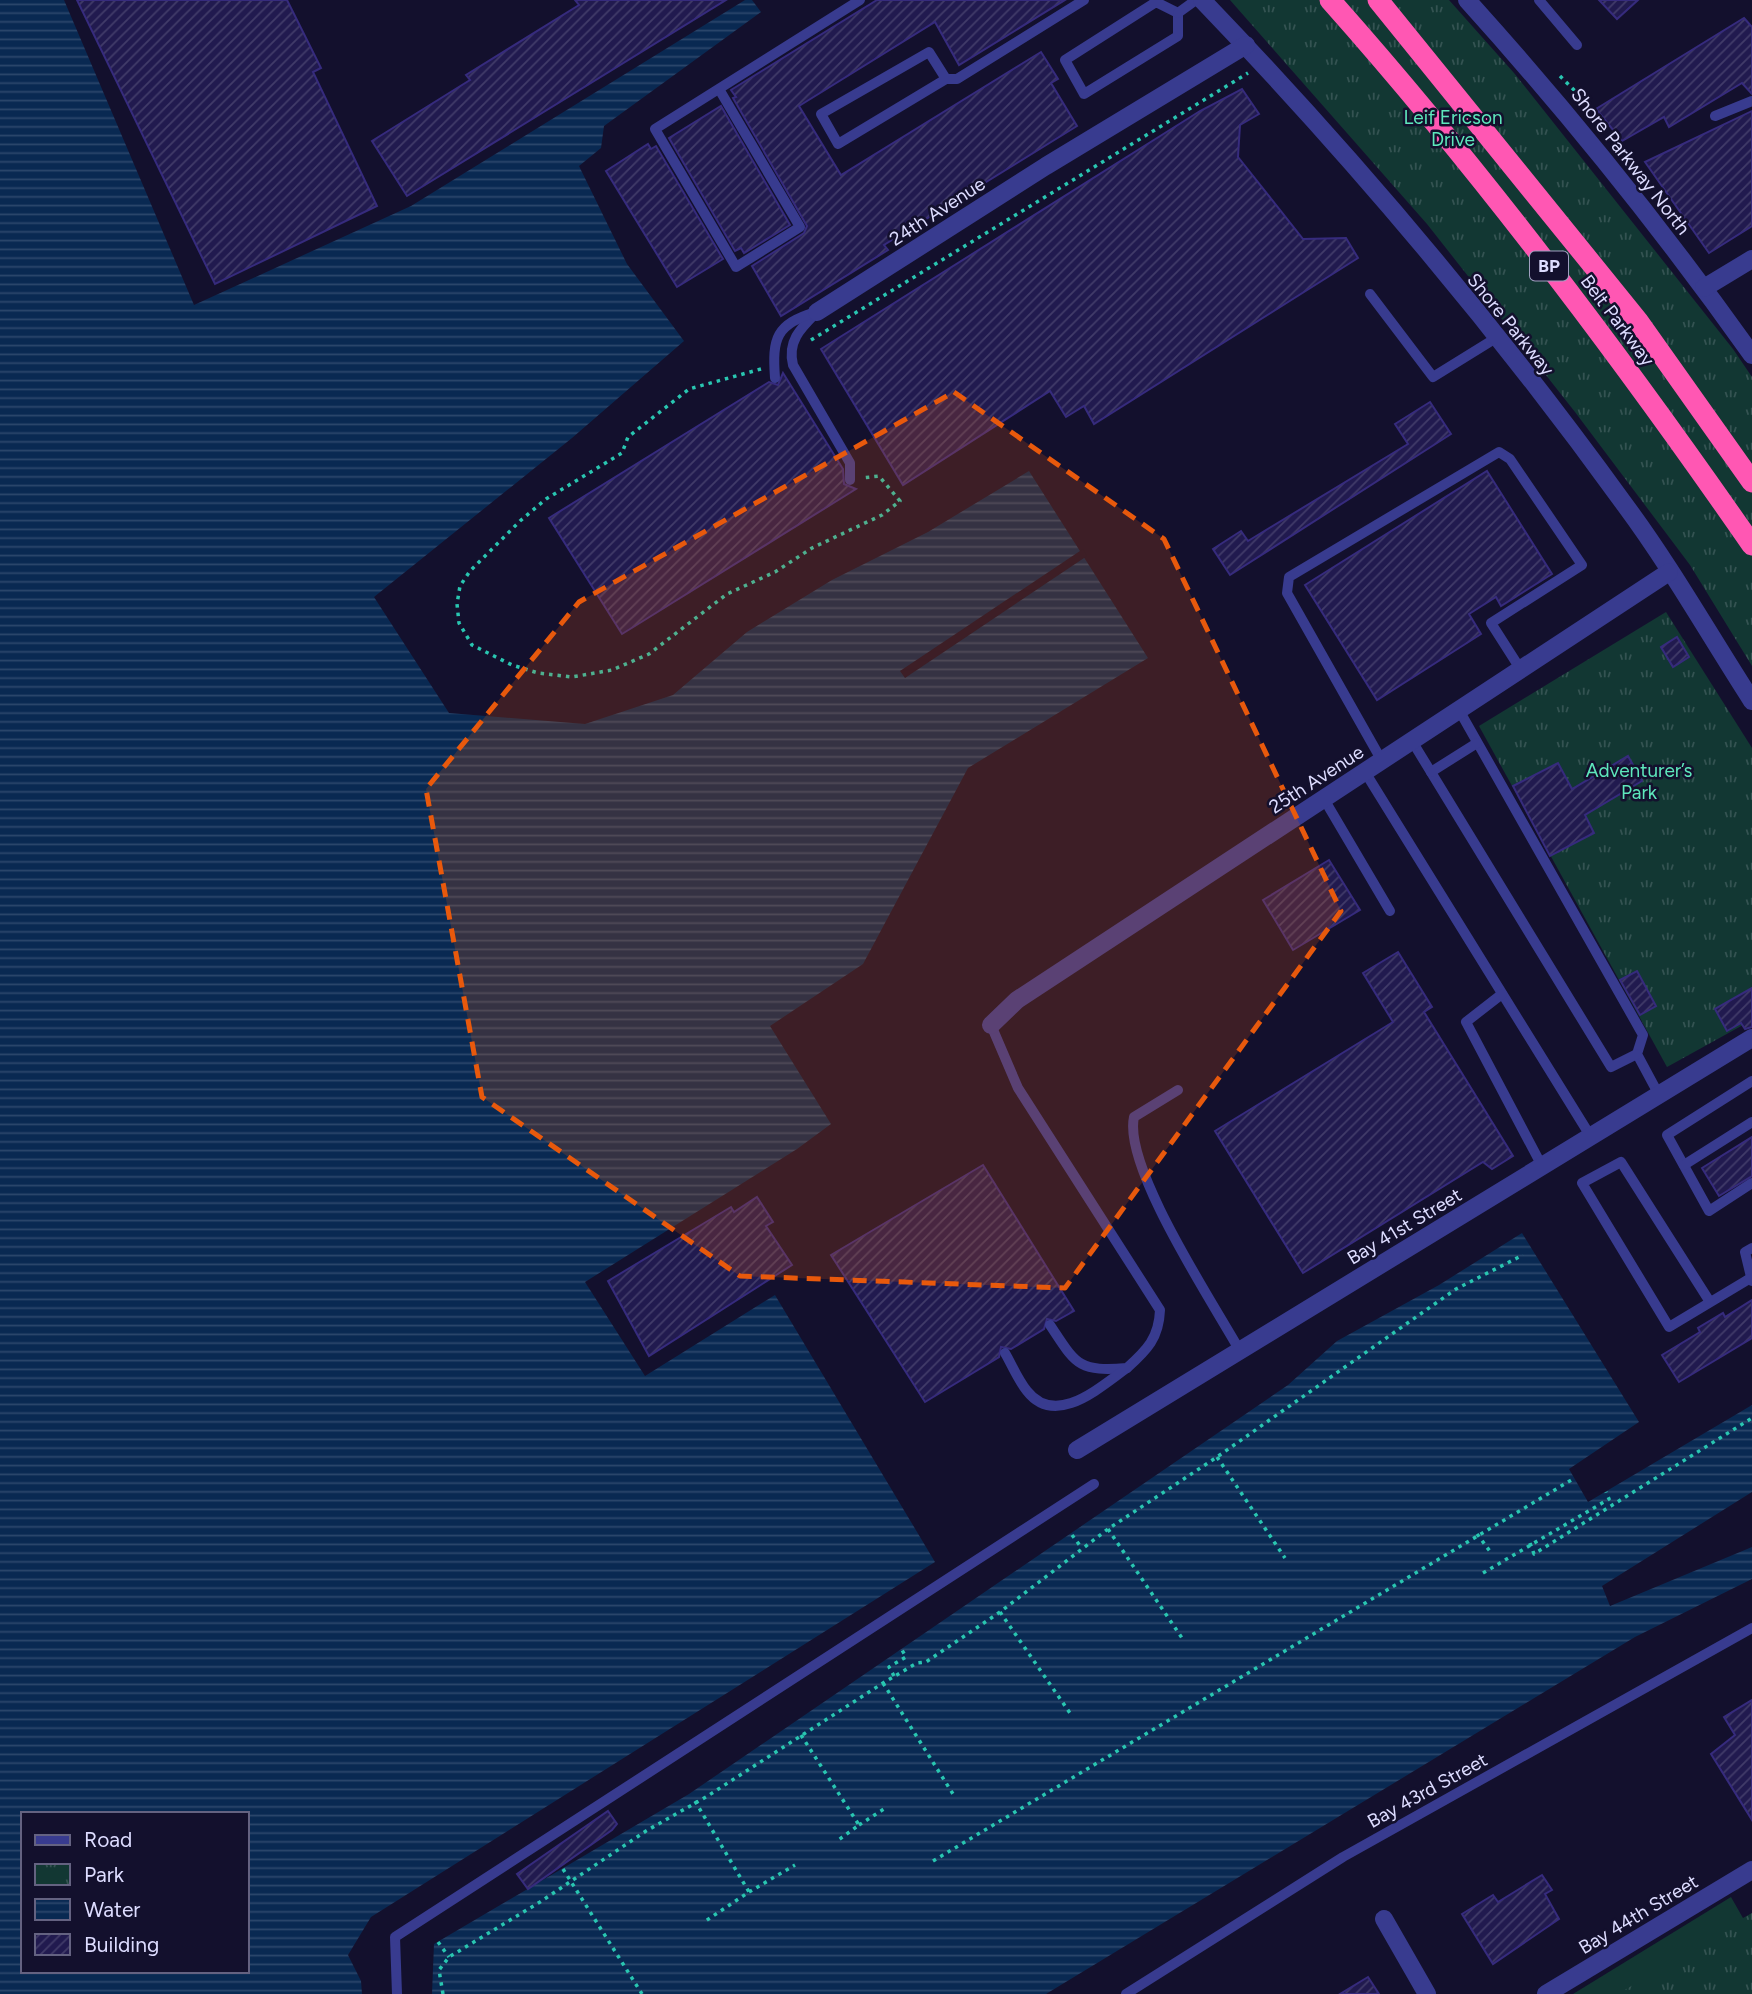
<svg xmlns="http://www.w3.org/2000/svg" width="1752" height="1994" viewBox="0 0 1752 1994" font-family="Figtree,sans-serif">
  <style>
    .green { fill: #123733 }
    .park { fill: url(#park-tufts) }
    .water { fill: url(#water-rules); fill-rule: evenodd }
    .pier { fill: #13102d }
    .building { fill: url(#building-hatch); stroke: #362b7d; stroke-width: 2 }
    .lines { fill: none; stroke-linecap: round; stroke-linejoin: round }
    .path { stroke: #29c6b1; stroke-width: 3.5; stroke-dasharray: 3.5 5; stroke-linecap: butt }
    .lane { stroke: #383b8f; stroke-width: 10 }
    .street { stroke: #383b8f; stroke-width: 18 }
    .highway { stroke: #ff57b3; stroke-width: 21 }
    .marked { fill: #e8590c; fill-opacity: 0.2; stroke: #e8590c; stroke-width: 5; stroke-dasharray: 14 9; stroke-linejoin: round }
    .labels { text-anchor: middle; stroke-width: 5; stroke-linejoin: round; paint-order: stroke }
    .shield { fill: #13102d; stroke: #a09fc0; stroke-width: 2 }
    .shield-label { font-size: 18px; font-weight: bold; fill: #dddcff }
    .park-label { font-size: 19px; fill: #5ee8bc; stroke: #13102d }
    .street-label { font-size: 19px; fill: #dddcff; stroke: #13102d }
  </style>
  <defs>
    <pattern id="park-tufts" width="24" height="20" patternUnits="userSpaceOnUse" patternTransform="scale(1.75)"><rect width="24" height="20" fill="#123733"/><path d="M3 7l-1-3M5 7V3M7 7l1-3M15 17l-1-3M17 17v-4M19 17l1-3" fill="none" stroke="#345352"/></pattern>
    <pattern id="water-rules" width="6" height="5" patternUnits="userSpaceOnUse" patternTransform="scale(1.75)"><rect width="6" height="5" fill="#092952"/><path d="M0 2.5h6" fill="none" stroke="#2c476c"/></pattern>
    <pattern id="building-hatch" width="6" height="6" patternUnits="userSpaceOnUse" patternTransform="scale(1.75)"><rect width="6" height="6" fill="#211a4f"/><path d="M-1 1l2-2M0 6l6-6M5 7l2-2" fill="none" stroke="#413b69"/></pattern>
  </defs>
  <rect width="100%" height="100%" fill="#13102d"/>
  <!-- green -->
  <path class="green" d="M1731,1897L1743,1918L1752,1913L1735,1994H1573Z"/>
  <!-- park -->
  <g class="park">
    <path d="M1230,0H1449L1514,73L1733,349L1752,377V666L1690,565L1575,412L1427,224Z"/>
    <path d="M1666,612L1752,748V1020L1667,1067L1479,726Z"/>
    <path d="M1752,1913V1994H1618L1740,1921Z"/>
  </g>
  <!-- water -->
  <g class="water">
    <path d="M0,0H64L194,305L411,206L745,0H752L761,12L604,126L601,148L579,166L627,264L684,341L572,438L374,597L449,713L585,724L673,695L747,632L832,580L928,532L1029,471L1148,658L968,768L863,964L770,1026L831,1124L797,1149L585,1282L645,1376L775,1295L935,1562L371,1917L348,1955L361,1981L362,1994H0ZM23,1814H247V1971H23Z"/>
    <path d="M1522,1233L1639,1422L1569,1469L1588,1502L1752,1405V1492L1602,1586L1610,1606L1752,1547V1579L1635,1637L1046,1994H432L434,1944L689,1794L1288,1385L1337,1341L1439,1285Z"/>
  </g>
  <!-- pier -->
  <path class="pier" d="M1083,549L1087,556L905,678L900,671Z"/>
  <!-- building -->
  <g class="building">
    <path d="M77,0H287L321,68L313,72L377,206L215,284Z"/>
    <path d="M575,0H726L407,196L372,141L470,80L466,75L579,5Z"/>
    <path d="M877,0H1065L959,65L935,22L799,106L841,175L1041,52L1058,79L1051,83L1077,126L884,245L888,250L781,316L752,266L804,233L807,226L733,98L736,97L731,90Z"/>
    <path d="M1599,0H1638L1617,19Z"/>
    <path d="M1744,18L1752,27V94L1742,83L1669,127L1664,117L1622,141L1596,109Z"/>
    <path d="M1242,89L1259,114L1240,125L1238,157L1303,239L1346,238L1358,258L1094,424L1084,406L1066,417L1050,391L903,485L821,349L1200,111Z"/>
    <path d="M721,106L790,225L744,253L741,248L735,251L669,138Z"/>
    <path d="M1752,111V226L1709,253L1645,162Z"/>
    <path d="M648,144L651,149L656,146L723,259L677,287L606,171Z"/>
    <path d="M783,373L843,469L844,484L856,489L622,634L549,518L769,382L778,385Z"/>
    <path d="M1430,402L1451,434L1230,575L1213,549L1241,531L1248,541L1408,444L1395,424Z"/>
    <path d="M1487,471L1552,574L1501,606L1496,597L1469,614L1481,634L1377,700L1305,585Z"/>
    <path d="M1677,637L1689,657L1673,667L1661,647Z"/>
    <path d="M1628,756L1642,781L1585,815L1594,833L1550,856L1513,786L1558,763L1572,789Z"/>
    <path d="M1329,860L1360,910L1293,950L1263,900Z"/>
    <path d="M1398,952L1432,1007L1424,1012L1513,1156L1492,1169L1483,1162L1303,1273L1215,1131L1393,1022L1363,973Z"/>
    <path d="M1637,971L1656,1006L1640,1015L1620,980Z"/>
    <path d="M1752,988V1027L1745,1029L1741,1023L1727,1031L1715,1009Z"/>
    <path d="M1752,1137V1176L1719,1196L1702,1168Z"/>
    <path d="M983,1165L1074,1311L1056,1321L1047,1319L1044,1329L1011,1349L1001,1347L999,1357L925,1402L831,1255Z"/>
    <path d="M757,1197L773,1222L766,1226L792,1265L649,1356L608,1281L731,1207L734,1212Z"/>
    <path d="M1752,1300V1338L1679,1382L1662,1355L1700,1332L1698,1328L1723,1313L1725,1317Z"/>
    <path d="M1752,1700V1820L1711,1754L1735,1735L1724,1717Z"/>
    <path d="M608,1811L617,1824L612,1830L528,1889L517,1874Z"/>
    <path d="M1542,1875L1552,1890L1545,1894L1559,1919L1493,1964L1462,1914L1493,1895L1498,1902Z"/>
    <path d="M1368,1977L1379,1994H1340Z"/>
  </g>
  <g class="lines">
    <!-- path -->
    <g class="path">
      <path d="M1560,76L1583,99"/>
      <path d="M811,340L1248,73"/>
      <path d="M761,369L689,389L628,437L622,453L546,499L520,521L470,571L460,586L457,604L459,623L472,645L512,665L538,673L572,677L612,670L649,654L727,594L775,572L812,548L882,515L900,501L879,476L862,478"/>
      <path d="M1217,1457L1285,1558"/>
      <path d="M1108,1529L1182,1638"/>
      <path d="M1477,1534L1492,1554"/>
      <path d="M1072,1535L1081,1547"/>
      <path d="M1530,1543L1534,1554L1752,1418"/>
      <path d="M1483,1573L1609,1499L1606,1492"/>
      <path d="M1000,1612L1072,1716"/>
      <path d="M894,1676L889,1667L906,1657L902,1650"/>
      <path d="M883,1683L953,1794"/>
      <path d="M801,1735L859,1825L837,1841"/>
      <path d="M695,1801L749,1892L704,1922"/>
      <path d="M859,1825L887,1807"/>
      <path d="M933,1861L1573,1479"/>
      <path d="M563,1869L642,1994"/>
      <path d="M749,1892L795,1865"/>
      <path d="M438,1942L449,1957"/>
      <path d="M443,1994L439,1970L449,1957L540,1902L646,1831L706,1797L883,1683L917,1663L926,1662L1000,1612L1108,1529L1217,1457L1456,1289L1523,1255"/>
    </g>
    <!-- lane -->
    <g class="lane">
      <path d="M1539,0L1577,45"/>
      <path d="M1156,2L1178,13V36L1084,94L1065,60Z"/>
      <path d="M1178,13L1196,0"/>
      <path d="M946,79L929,52L821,114L838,144L946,79H957L1084,0"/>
      <path d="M719,89L800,227L736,267L655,129L860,0"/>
      <path d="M1715,116L1752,101"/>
      <path d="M1370,294L1433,377L1496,338"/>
      <path d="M817,312C801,328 787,341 793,365L850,463V480"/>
      <path d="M775,378C772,338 776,324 816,312"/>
      <path d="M1459,710L1643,1035L1637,1054L1659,1095"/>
      <path d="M1412,741L1611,1067L1637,1054"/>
      <path d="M1382,761L1287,593L1289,577L1499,452L1510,459L1582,565L1491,623L1521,670"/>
      <path d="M1365,772L1591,1137"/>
      <path d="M1431,772L1477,743"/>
      <path d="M1324,799L1390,911"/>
      <path d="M1502,994L1466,1022L1542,1166"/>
      <path d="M991,1025L1018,1088L1160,1310C1159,1338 1147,1350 1127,1368C1077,1372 1076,1364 1050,1325"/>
      <path d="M1752,1081L1667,1135L1709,1211L1752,1183"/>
      <path d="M1178,1090L1134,1117C1123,1167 1212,1301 1240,1351"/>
      <path d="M1684,1165L1752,1122"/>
      <path d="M1752,1248L1745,1252L1752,1281"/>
      <path d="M1710,1302L1621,1162L1582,1183L1669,1327L1749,1279"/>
      <path d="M1005,1353C1012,1365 1018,1380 1027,1391C1056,1428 1100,1387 1127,1368"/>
      <path d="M397,1994L395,1937L1094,1484"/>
      <path d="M1126,1994L1343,1857L1752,1628"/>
    </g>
    <!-- street -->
    <g class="street">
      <path d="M1202,0C1354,158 1497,328 1625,505C1671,567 1710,636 1752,701"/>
      <path d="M1467,0C1569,113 1664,231 1752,355"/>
      <path d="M1704,288L1752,259"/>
      <path d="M817,312L1046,166L1246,45"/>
      <path d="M991,1025L1017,1000L1669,572"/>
      <path d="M1077,1450L1752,1038"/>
      <path d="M1384,1919L1427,1994"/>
      <path d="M1546,1994L1752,1870"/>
    </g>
    <!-- highway -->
    <g class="highway">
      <path d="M1330,0C1483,172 1621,356 1752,545"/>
      <path d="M1378,0L1638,321L1752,482"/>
    </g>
  </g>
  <!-- marked area -->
  <path class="marked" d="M954,392L1164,539L1341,911L1065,1288L740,1276L482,1097L426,789L579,602Z"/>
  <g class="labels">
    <!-- shield labels -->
    <rect class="shield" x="1530" y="251.5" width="38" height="29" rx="5"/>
    <g class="shield-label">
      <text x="1549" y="272">BP</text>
    </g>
    <!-- park labels -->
    <g class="park-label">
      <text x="1453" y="124">Leif Ericson<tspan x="1453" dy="22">Drive</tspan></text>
      <text x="1639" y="777">Adventurer’s<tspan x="1639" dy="22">Park</tspan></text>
    </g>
    <!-- street labels -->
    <g class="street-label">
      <text transform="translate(1631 161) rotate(52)" y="7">Shore Parkway North</text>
      <text transform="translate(937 211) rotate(-33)" y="7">24th Avenue</text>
      <text transform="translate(1618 320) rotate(53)" y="7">Belt Parkway</text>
      <text transform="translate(1511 324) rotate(51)" y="7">Shore Parkway</text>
      <text transform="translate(1316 779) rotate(-33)" y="7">25th Avenue</text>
      <text transform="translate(1404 1226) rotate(-31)" y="7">Bay 41st Street</text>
      <text transform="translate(1427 1790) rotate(-29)" y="7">Bay 43rd Street</text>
      <text transform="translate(1638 1914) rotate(-31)" y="7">Bay 44th Street</text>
    </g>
  </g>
  <!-- legend -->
  <rect x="21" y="1812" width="228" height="161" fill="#13102d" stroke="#646281" stroke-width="2"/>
  <rect x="35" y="1835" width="35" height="10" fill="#383b8f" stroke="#646281" stroke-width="2"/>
  <text x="84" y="1847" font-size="21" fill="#dddcff">Road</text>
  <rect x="35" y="1864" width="35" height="21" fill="url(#park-tufts)" stroke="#646281" stroke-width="2"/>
  <text x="84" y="1882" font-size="21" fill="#dddcff">Park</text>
  <rect x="35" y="1899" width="35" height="21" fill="url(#water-rules)" stroke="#646281" stroke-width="2"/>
  <text x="84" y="1917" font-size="21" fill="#dddcff">Water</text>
  <rect x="35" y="1934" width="35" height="21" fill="url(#building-hatch)" stroke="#646281" stroke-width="2"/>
  <text x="84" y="1952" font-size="21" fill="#dddcff">Building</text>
</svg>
